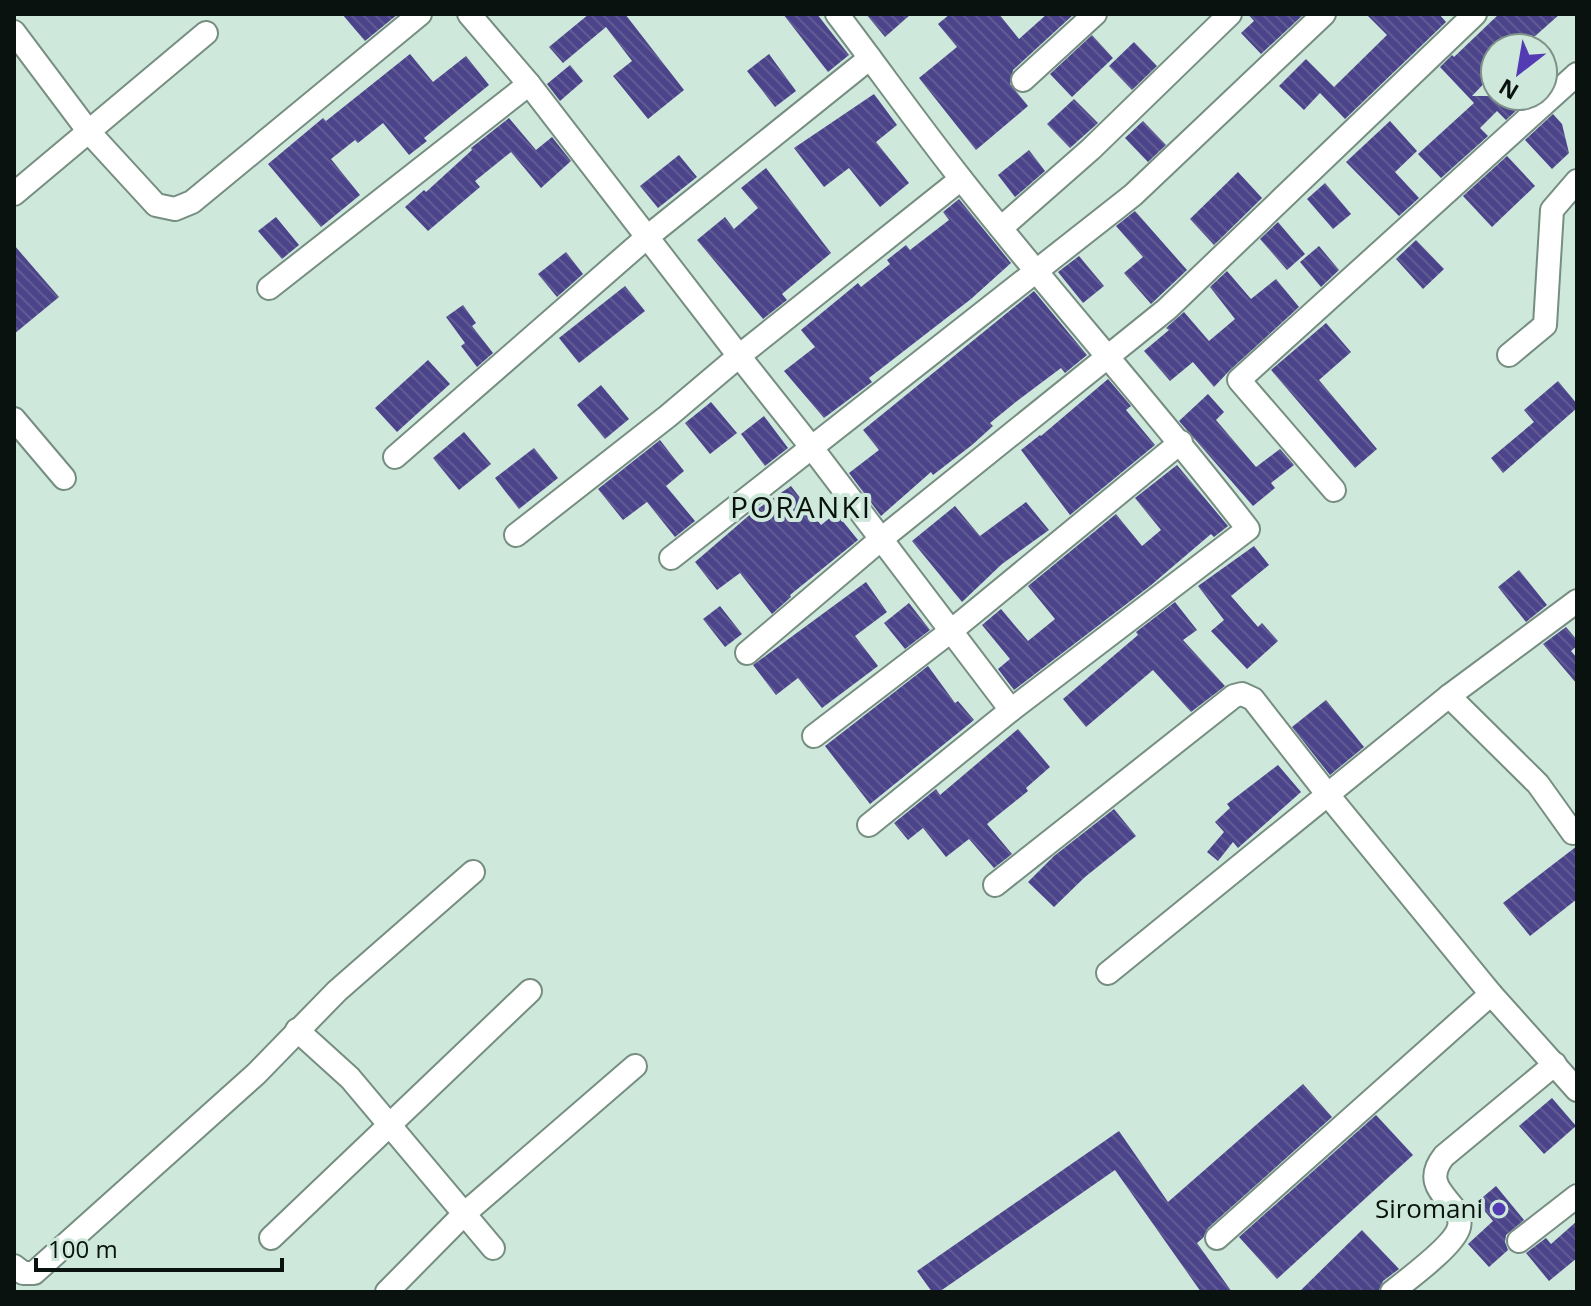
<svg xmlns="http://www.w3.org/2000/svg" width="1591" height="1306" viewBox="0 0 1591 1306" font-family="'Open Sans',sans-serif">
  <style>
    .building { fill: url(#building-back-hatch) }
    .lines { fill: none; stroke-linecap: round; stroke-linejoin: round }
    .minor-casing { stroke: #768e81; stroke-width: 26 }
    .minor { stroke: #fff; stroke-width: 22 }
    .poi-dot { fill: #533bb3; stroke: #cee8db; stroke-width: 3 }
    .labels { text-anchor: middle; stroke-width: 8; stroke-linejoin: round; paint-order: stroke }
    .poi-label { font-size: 26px; fill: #09120e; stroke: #cee8db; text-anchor: end }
    .quarter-label { font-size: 30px; letter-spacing: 2px; fill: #09120e; stroke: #cee8db }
  </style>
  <defs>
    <pattern id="building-back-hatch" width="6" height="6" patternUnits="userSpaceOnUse" patternTransform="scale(2)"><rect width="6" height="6" fill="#4c448a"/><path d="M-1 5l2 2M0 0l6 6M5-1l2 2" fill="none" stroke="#615b93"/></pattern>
  </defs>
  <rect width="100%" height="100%" fill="#cee8db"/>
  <!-- building -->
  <g class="building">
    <path d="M342,14H398L365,41Z"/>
    <path d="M589,14H625L684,90L648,119L613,76L632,61L606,27L563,63L549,47Z"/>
    <path d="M783,14H817L849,55L828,72Z"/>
    <path d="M866,14H911L885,37Z"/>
    <path d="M950,14H999L1019,39L1047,14H1074L1013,70L1010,84L1028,106L976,150L919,78L957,47L938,24Z"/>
    <path d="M1248,14H1304L1261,54L1241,33L1254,21Z"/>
    <path d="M1366,14H1439L1446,22L1345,119L1320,93L1304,110L1279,86L1306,59L1334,87L1387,35Z"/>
    <path d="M1499,14H1560L1525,45L1523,42L1516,48H1495V72L1472,96H1532L1506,120L1497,111L1480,128L1488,136L1441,178L1418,154L1474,103L1440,67L1452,55L1454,57Z"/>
    <path d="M1092,35L1113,58L1072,97L1050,74Z"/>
    <path d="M1134,42L1157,66L1132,90L1109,66Z"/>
    <path d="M410,54L433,82L466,56L489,85L424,138L427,141L409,155L383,123L358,143L355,140L331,159L360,195L321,227L268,164L323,118L326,121Z"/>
    <path d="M769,54L796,91L775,107L747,71Z"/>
    <path d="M570,65L583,81L560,101L547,84Z"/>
    <path d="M874,94L897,125L876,142L909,183L880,207L849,168L824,187L794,148Z"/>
    <path d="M1074,99L1098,123L1070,148L1047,124Z"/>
    <path d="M1553,114L1562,124L1569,153L1552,169L1525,140Z"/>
    <path d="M509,118L536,150L552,137L571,161L541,188L511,152L475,181L480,187L428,231L405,207L424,190L426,192L472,150L471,148Z"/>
    <path d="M1143,121L1166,145L1148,162L1125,138Z"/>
    <path d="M1390,121L1417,151L1395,172L1419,198L1399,216L1346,162Z"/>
    <path d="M1029,150L1045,171L1015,197L998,175Z"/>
    <path d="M679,155L697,177L658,208L640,186Z"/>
    <path d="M1507,156L1535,186L1492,227L1463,196Z"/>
    <path d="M766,168L831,253L782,294L787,300L763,319L697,240L725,217L734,229L758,208L741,188Z"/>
    <path d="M1238,172L1262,198L1214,245L1190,219Z"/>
    <path d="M1325,183L1351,214L1333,229L1307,199Z"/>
    <path d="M959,199L1011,263L971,299L869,378L872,382L824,418L784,371L815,347L801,330L858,283L861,287L890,264L887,260L906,245L910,250L949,220L943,212Z"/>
    <path d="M1135,211L1187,270L1151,304L1124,273L1143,257L1116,226Z"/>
    <path d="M276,217L299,245L282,259L258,231Z"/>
    <path d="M1278,222L1305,254L1287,270L1260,239Z"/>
    <path d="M1416,240L1444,269L1423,289L1396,259Z"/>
    <path d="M14,245L59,297L14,334Z"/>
    <path d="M1319,246L1339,270L1321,287L1300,262Z"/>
    <path d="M566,252L583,274L557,297L538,274Z"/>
    <path d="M1079,256L1104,286L1083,303L1058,272Z"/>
    <path d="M1227,271L1251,299L1276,279L1299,307L1230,370L1214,387L1193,362L1170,381L1144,351L1169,330L1166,328L1184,312L1209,341L1235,319L1210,287Z"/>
    <path d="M625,286L645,311L579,363L559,338Z"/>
    <path d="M1034,291L1087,355L1065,373L1061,368L1017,401L990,423L993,426L972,445L933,475L931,472L881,516L849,473L879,450L863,430Z"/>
    <path d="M463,305L476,323L472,326L493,353L477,367L461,346L465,343L446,317Z"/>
    <path d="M1326,323L1351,352L1319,380L1377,449L1355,468L1271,370Z"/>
    <path d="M428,360L450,384L397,432L375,408Z"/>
    <path d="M1108,379L1131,406L1126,410L1155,445L1070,515L1021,450L1040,435L1041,436Z"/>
    <path d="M1558,381L1577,404V408L1503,473L1491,458L1534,422L1524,410Z"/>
    <path d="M601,385L629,419L605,439L577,405Z"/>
    <path d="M1208,394L1224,412L1216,420L1256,467L1280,449L1294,465L1271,483L1275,488L1253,506L1179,421Z"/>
    <path d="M711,402L737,433L710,454L685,423Z"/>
    <path d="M764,416L788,448L765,466L741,434Z"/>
    <path d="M464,432L491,464L459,490L433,458Z"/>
    <path d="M660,440L684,471L666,486L695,521L675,537L647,502L623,520L598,489Z"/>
    <path d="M534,448L558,478L519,509L495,478Z"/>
    <path d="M1177,465L1228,526L1214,537L1211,534L1150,586L1014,690L998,669L1010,659L982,625L1001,609L1028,641L1055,619L1028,586L1116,514L1142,546L1161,530L1135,498Z"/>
    <path d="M791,486L821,525L836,513L858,540L790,595L791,597L772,614L740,573L717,590L695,562L753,512Z"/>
    <path d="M1026,502L1049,530L1002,564L962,602L912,541L955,506L980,536Z"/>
    <path d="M1254,546L1269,565L1231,596L1258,627L1262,623L1278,641L1247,669L1211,631L1224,620L1198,586Z"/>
    <path d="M1519,570L1547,605L1526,622L1498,587Z"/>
    <path d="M866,582L887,612L855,636L878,666L822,708L798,678L776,695L753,665Z"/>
    <path d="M1175,602L1197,630L1183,640L1225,686L1191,712L1153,670L1086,727L1063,699L1138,635L1136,632Z"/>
    <path d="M909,603L930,630L905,649L884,623Z"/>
    <path d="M720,606L742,634L725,647L703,619Z"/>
    <path d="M1566,627L1577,640V646L1571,651L1577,658V684L1543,644Z"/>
    <path d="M928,666L955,703L958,701L974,720L870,804L825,746Z"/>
    <path d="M1326,700L1364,747L1330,775L1292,727Z"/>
    <path d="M1018,729L1050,767L1026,788L1028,791L987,824L1012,854L994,868L969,839L946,857L923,828L908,840L894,823L936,789L940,795Z"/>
    <path d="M1278,765L1301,792L1238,848L1233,842L1218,861L1207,852L1224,832L1215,822L1230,808L1227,804Z"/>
    <path d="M1114,809L1136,836L1085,877L1054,907L1028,882L1054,856Z"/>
    <path d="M1577,846V899L1530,936L1503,903Z"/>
    <path d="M1303,1084L1332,1117L1208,1228L1203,1238L1197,1243L1232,1292H1201L1115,1170L939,1292H932L917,1271L1119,1131L1168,1202Z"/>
    <path d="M1552,1098L1576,1126L1544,1154L1519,1126Z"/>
    <path d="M1376,1115L1413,1155L1277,1279L1239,1237Z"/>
    <path d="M1496,1186L1524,1220L1506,1235L1505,1242L1508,1250L1489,1267L1468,1244L1493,1221L1477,1202Z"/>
    <path d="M1577,1221V1258L1549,1281L1526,1253L1546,1238L1551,1244Z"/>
    <path d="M1362,1230L1399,1269L1383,1281L1379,1290L1376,1292H1299Z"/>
  </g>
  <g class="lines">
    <defs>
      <g id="minor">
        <path d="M469,14L529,84"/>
        <path d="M837,14C879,69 919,126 962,180C1055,298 1156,410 1248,529L1011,710L869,825"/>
        <path d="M14,32L89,132L156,205L175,209L192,202L420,14"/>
        <path d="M1023,80L1095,14"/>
        <path d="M14,194L206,33"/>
        <path d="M1001,228L1091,149L1230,14"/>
        <path d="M269,288L529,84L739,356L961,179"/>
        <path d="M1509,355L1545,325L1552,210L1577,181"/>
        <path d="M14,419L64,478"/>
        <path d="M395,457L646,238L870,58"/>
        <path d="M1334,490L1239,380L1577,74"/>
        <path d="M516,535L668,416L739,356L812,448L1011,710"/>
        <path d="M671,558L1133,195L1324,14"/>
        <path d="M747,653L880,540L1167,309L1475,14"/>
        <path d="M1449,696L1538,784L1573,833"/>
        <path d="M814,736L951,631L1181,442"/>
        <path d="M995,885L1234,696L1242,694L1253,699L1328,795L1491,994L1577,1090"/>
        <path d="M1108,973L1449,696L1577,601"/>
        <path d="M297,1030L350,1078L493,1248"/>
        <path d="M271,1238L530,991"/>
        <path d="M1217,1238L1491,994"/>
        <path d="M1519,1241L1577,1196"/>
        <path d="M14,1266L23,1273H34L256,1074L337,991L473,872"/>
        <path d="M387,1292L464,1214L635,1066"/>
        <path d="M1392,1292C1407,1280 1455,1245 1459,1227C1465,1202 1416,1191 1444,1156L1555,1064"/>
      </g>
    </defs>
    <!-- minor casing -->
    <use href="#minor" class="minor-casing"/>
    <!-- minor -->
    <use href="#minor" class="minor"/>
  </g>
  <!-- markers -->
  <circle class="poi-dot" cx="1499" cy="1209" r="8"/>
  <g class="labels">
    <!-- poi labels -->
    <g class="poi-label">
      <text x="1483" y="1218">Siromani</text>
    </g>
    <!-- quarter labels -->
    <g class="quarter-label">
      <text x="801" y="518">PORANKI</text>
    </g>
  </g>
  <!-- border -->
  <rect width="1591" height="1306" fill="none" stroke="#09120e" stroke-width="32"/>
  <!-- north arrow -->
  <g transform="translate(1519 72) rotate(211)"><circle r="38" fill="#cee8db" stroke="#7f9289" stroke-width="2"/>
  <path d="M0-6L14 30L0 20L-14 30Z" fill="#533bb3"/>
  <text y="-12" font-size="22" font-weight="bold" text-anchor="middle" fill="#09120e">N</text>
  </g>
  <!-- scale -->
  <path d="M36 1258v12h246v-12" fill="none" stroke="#09120e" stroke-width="4"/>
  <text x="48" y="1258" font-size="24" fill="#09120e" stroke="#cee8db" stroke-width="6" paint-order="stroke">100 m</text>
</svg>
